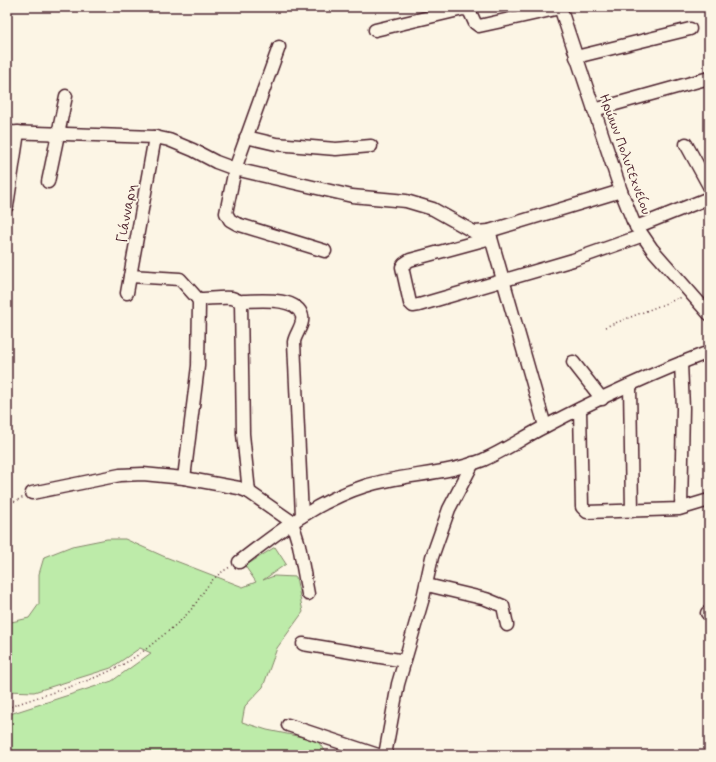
<svg xmlns="http://www.w3.org/2000/svg" width="716" height="762" viewBox="0 0 716 762" font-family="Mynerve,sans-serif">
  <style>
    .green { fill: #bdeba9; stroke: #84856a }
    .lines { fill: none; stroke-linecap: round; stroke-linejoin: round }
    .minor-casing { stroke: #4a1f2b; stroke-width: 15 }
    .path { stroke: #4a1f2b; stroke-width: 1.5; stroke-dasharray: 1 3; stroke-linecap: butt }
    .minor { stroke: #fcf5e5; stroke-width: 12 }
    .labels { text-anchor: middle; stroke-width: 4; stroke-linejoin: round; paint-order: stroke }
    .street-label { font-size: 14px; fill: #4a1f2b; stroke: #fcf5e5 }
  </style>
  <rect width="100%" height="100%" fill="#fcf5e5"/>
  <filter id="ink" filterUnits="userSpaceOnUse"><feTurbulence type="fractalNoise" baseFrequency=".025" numOctaves="2"/><feDisplacementMap in="SourceGraphic" scale="8" xChannelSelector="R" yChannelSelector="G"/><feConvolveMatrix kernelMatrix="1 2 1 2 8 2 1 2 1" color-interpolation-filters="sRGB"/></filter>
  <g filter="url(#ink)">
    <!-- green -->
    <path class="green" d="M107,539H125L163,556L243,587L256,582L245,566L275,547L286,564L263,580L274,576L296,577L303,612L277,648L263,687L245,706L242,722L267,730L317,740L327,755H7V715L112,681L151,653L140,648L111,668L34,692L7,691V623L29,618L39,604V574L44,557L72,546Z"/>
    <g class="lines">
      <defs>
        <g id="minor">
          <path d="M560,7L621,191L633,221L652,249L709,314"/>
          <path d="M375,30L463,9L469,10L475,23L479,26L560,8"/>
          <path d="M279,47L235,169L226,213L230,220L237,224L325,251"/>
          <path d="M576,57L690,29"/>
          <path d="M594,110L709,78"/>
          <path d="M7,132L155,137L169,140L193,150L216,162L235,169L352,196L406,201L433,209L474,232L489,231L621,191"/>
          <path d="M246,137L276,144L336,149L371,146"/>
          <path d="M686,144L709,186"/>
          <path d="M48,182L66,96"/>
          <path d="M7,206L18,132"/>
          <path d="M636,227L709,198"/>
          <path d="M489,231L545,426"/>
          <path d="M491,238L410,260L404,264L402,267L410,303L413,306L419,305L573,260L641,236"/>
          <path d="M130,276L180,279L198,299L199,303L198,366L184,478"/>
          <path d="M127,293L155,137"/>
          <path d="M198,299C209,299 221,297 232,298C236,299 239,302 243,301C258,301 297,296 302,316C304,325 295,334 294,342L302,516"/>
          <path d="M241,302L243,434L249,492"/>
          <path d="M573,362L602,399"/>
          <path d="M630,386L632,511"/>
          <path d="M580,409L582,507L587,512L679,509L709,500"/>
          <path d="M32,493L120,475L143,474L184,478L239,488L249,492L292,522L299,545L308,594"/>
          <path d="M681,508L683,408L681,363"/>
          <path d="M239,562C278,532 317,501 365,486C403,474 445,475 483,460C504,451 524,437 544,427C597,399 653,373 709,352"/>
          <path d="M427,585L486,599L503,606L507,625"/>
          <path d="M707,613H709"/>
          <path d="M303,644L405,661"/>
          <path d="M288,725L378,755"/>
          <path d="M385,755L398,684L423,598L432,557L449,509L473,463"/>
        </g>
      </defs>
      <!-- minor casing -->
      <use href="#minor" class="minor-casing"/>
      <!-- path -->
      <g class="path">
        <path d="M605,327L682,297"/>
        <path d="M7,505L24,497"/>
        <path d="M7,708C56,689 110,680 151,645C163,635 177,625 188,613C205,594 205,581 230,567"/>
      </g>
      <!-- minor -->
      <use href="#minor" class="minor"/>
    </g>
  </g>
  <g class="labels">
    <!-- street labels -->
    <g class="street-label">
      <text transform="translate(626 154) rotate(70)" y="5">Ηρώων Πολυτεχνείου</text>
      <text transform="translate(126 213) rotate(-80)" y="5">Γιάνναρη</text>
    </g>
  </g>
  <!-- margin -->
  <rect width="716" height="762" fill="none" stroke="#fcf5e5" stroke-width="24"/>
  <rect x="12" y="12" width="692" height="738" fill="none" stroke="#4a1f2b" stroke-width="1.5" filter="url(#ink)"/>
</svg>
